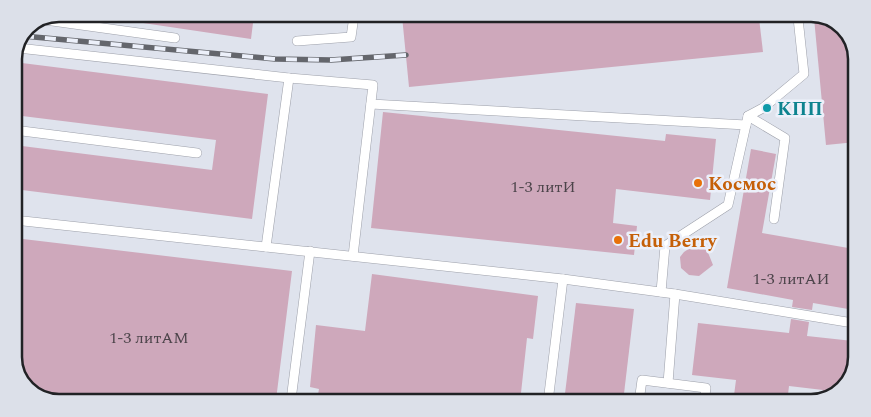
<svg xmlns="http://www.w3.org/2000/svg" width="871" height="417" viewBox="0 0 871 417" font-family="Spectral,serif">
  <style>
    .building { fill: #cea8bb }
    .lines { fill: none; stroke-linecap: round; stroke-linejoin: round }
    .service-casing { stroke: #9da0aa; stroke-width: 10 }
    .service { stroke: #fff; stroke-width: 9 }
    .rail-casing { stroke: #64666c; stroke-width: 5.5 }
    .rail { stroke: #ecf0fa; stroke-width: 4; stroke-dasharray: 11; stroke-linecap: butt }
    .culture-dot { fill: #0f9aa8; stroke: #ecf0fa; stroke-width: 2 }
    .food-dot { fill: #e8710a; stroke: #ecf0fa; stroke-width: 2 }
    .labels { text-anchor: middle; stroke-width: 5; stroke-linejoin: round; paint-order: stroke }
    .number-label { font-size: 16px; fill: #4c444a }
    .culture-label { font-size: 19px; font-weight: bold; fill: #0d838f; stroke: #ecf0fa; text-anchor: start }
    .food-label { font-size: 19px; font-weight: bold; fill: #c56008; stroke: #ecf0fa; text-anchor: start }
    .rim { fill: none; stroke: #212225; stroke-width: 2.5 }
  </style>
  <rect width="100%" height="100%" fill="#dfe3ed"/>
  <!-- building -->
  <g class="building">
    <path d="M143,14L254,15L251,39L143,23Z"/>
    <path d="M402,16L759,18L763,52L409,87Z"/>
    <path d="M814,18H831L850,34L857,57L856,142L826,145Z"/>
    <path d="M14,62L268,94L252,219L14,189V145L212,170L216,140L14,115Z"/>
    <path d="M383,112L665,141L666,134L716,139L710,200L616,189L613,223L637,226L634,255L371,228Z"/>
    <path d="M751,149L776,154L762,233L854,249V310L813,303L812,310L792,307L793,300L727,288Z"/>
    <path d="M23,239L292,271L276,400L40,399L14,361V314L17,289H14V247L22,248Z"/>
    <path d="M697,247L707,250L713,265L699,276L689,275L681,268L680,257L684,252L690,248Z"/>
    <path d="M372,274L538,296L533,339L527,338L520,402L317,400L319,389L310,387L316,325L365,331Z"/>
    <path d="M576,303L634,309L623,402H564Z"/>
    <path d="M791,319L809,322L807,336L853,341V377L837,396L822,400L823,390L789,386L787,403H733L736,380L692,375L698,323L789,333Z"/>
  </g>
  <g class="lines">
    <defs>
      <g id="service">
        <path d="M45,20L175,38"/>
        <path d="M297,41L351,37L354,16"/>
        <path d="M18,48L289,78L373,85L353,256"/>
        <path d="M371,104L746,125"/>
        <path d="M748,116L785,138L774,219"/>
        <path d="M14,130L197,153"/>
        <path d="M14,220L563,279L675,294L853,323"/>
        <path d="M266,247L289,78"/>
        <path d="M661,292L665,246L728,205L748,116L763,108L804,74L798,18"/>
        <path d="M668,383L675,294"/>
        <path d="M291,400L310,251"/>
        <path d="M548,402L563,279"/>
        <path d="M639,402L642,380L706,388L704,403"/>
        <path d="M801,403L802,398"/>
      </g>
    </defs>
    <!-- service casing -->
    <use href="#service" class="service-casing"/>
    <!-- service -->
    <use href="#service" class="service"/>
    <defs>
      <path id="rail" d="M23,36L275,59L331,60L406,55"/>
    </defs>
    <!-- rail casing -->
    <use href="#rail" class="rail-casing"/>
    <!-- rail -->
    <use href="#rail" class="rail"/>
  </g>
  <!-- markers -->
  <circle class="culture-dot" cx="767" cy="108" r="5"/>
  <g class="food-dot">
    <circle cx="698" cy="183" r="5"/>
    <circle cx="618" cy="240" r="5"/>
  </g>
  <g class="labels">
    <!-- number labels -->
    <g class="number-label">
      <text x="543" y="192">1-3 литИ</text>
      <text x="791" y="284">1-3 литАИ</text>
      <text x="149" y="343">1-3 литАМ</text>
    </g>
    <!-- culture labels -->
    <g class="culture-label">
      <text x="777" y="115">КПП</text>
    </g>
    <!-- food labels -->
    <g class="food-label">
      <text x="708" y="190">Космос</text>
      <text x="628" y="247">Edu Berry</text>
    </g>
  </g>
  <!-- crop -->
  <path d="M0 0H871V417H0ZM59 22H811A37 37 0 0 1 848 59V357A37 37 0 0 1 811 394H59A37 37 0 0 1 22 357V59A37 37 0 0 1 59 22Z" fill="#dce0e9" fill-rule="evenodd"/>
  <path class="rim" d="M59 22H811A37 37 0 0 1 848 59V357A37 37 0 0 1 811 394H59A37 37 0 0 1 22 357V59A37 37 0 0 1 59 22Z"/>
</svg>
